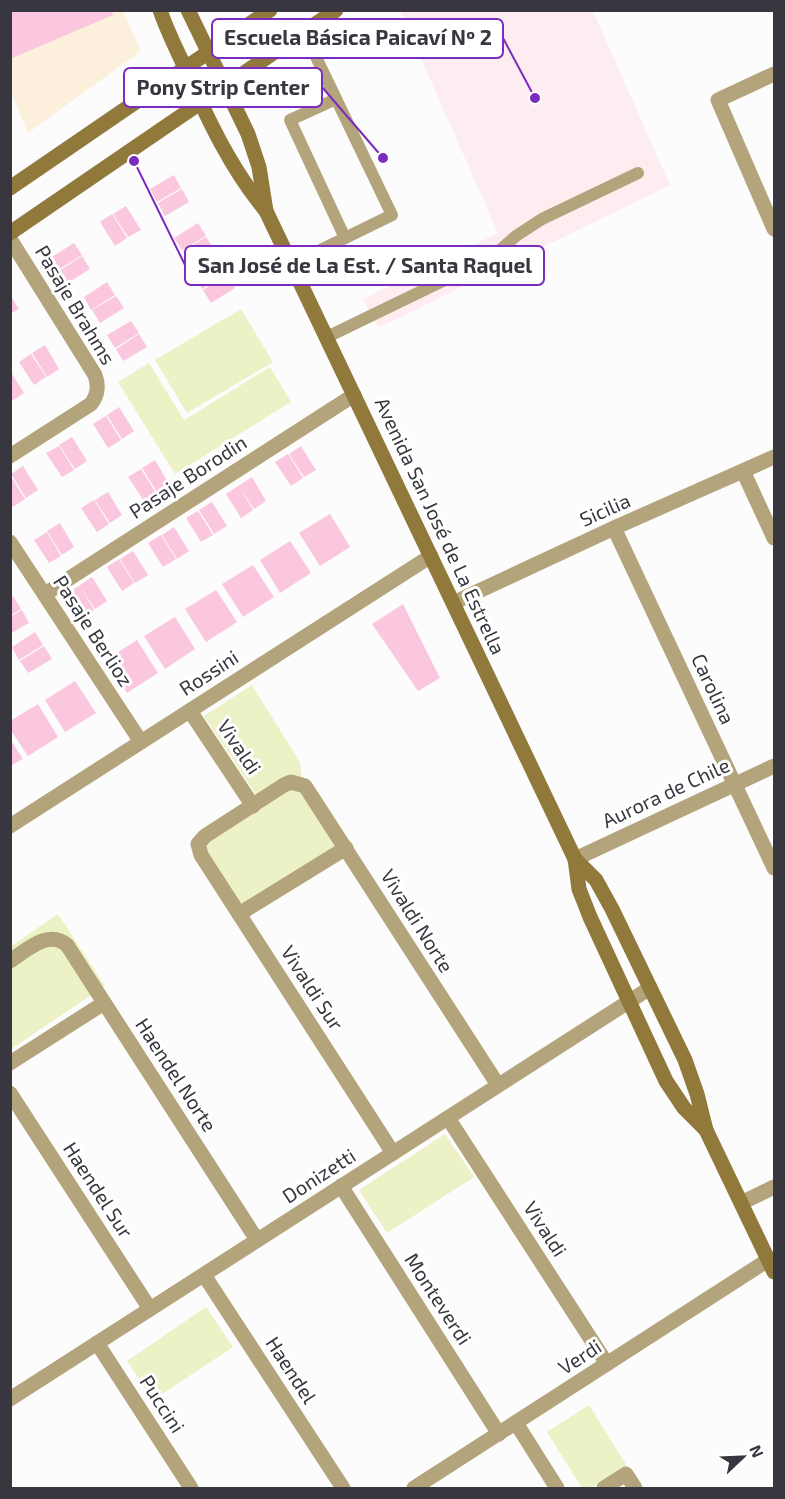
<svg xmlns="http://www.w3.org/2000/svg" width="785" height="1499" viewBox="0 0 785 1499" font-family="'Exo 2',sans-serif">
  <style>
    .commercial { fill: #fcf0dc }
    .education { fill: #fdedf1 }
    .green { fill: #ecf1c6 }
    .building { fill: #fbc7de }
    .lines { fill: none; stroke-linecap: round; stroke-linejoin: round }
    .service { stroke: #b3a47c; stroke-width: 12 }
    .minor { stroke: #b3a47c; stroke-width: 15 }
    .secondary { stroke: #90793b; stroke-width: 15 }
    .labels { text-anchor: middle; stroke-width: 6; stroke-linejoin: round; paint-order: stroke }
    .street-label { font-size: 20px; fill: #38373f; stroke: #fff }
    .leader { fill: none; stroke: #7b2cbf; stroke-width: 2 }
    .callout-dot { fill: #7b2cbf; stroke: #fff; stroke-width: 2 }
    .callout { fill: #fff; stroke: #7b2cbf; stroke-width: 2 }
    .callout-label { font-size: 21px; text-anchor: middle; font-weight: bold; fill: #38373f }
  </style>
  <rect width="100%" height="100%" fill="#fcfcfc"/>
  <!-- commercial -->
  <path class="commercial" d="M10,11H123L141,51L28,133L11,92Z"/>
  <!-- education -->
  <path class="education" d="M400,11H593L670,185L378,328L363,299L498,233Z"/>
  <!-- green -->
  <g class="green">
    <path d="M241,309L273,362L187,413L155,360Z"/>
    <path d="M149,363L184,420L270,367L291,402L175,474L118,382Z"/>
    <path d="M252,685L300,762L303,794L336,841L335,847L244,903L239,902L201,847L264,807L204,716Z"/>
    <path d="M58,914L105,986L11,1049V946Z"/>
    <path d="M445,1134L474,1177L387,1233L359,1190Z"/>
    <path d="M206,1307L233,1347L153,1400L127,1361Z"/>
    <path d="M589,1405L627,1466L591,1488H582L547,1432Z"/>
  </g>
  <!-- building -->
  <g class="building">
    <path d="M10,10H111L113,15L10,59Z"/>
    <path d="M174,175L181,188L157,202L150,189Z"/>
    <path d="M182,189L189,202L165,216L158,203Z"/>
    <path d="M126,206L141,230L128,237L113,214Z"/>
    <path d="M112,214L127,238L115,246L100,222Z"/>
    <path d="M198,223L206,236L182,250L174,238Z"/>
    <path d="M206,237L214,249L190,264L183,251Z"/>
    <path d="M74,243L82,255L58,270L50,258Z"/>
    <path d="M82,256L90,269L66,284L59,271Z"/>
    <path d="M218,262L226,275L202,289L195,277Z"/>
    <path d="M227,275L235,288L211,303L203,290Z"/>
    <path d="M107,282L115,295L91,310L84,297Z"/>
    <path d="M10,295L19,309L10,314Z"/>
    <path d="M116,296L124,308L100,323L92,310Z"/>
    <path d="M131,321L139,333L115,348L107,335Z"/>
    <path d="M139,334L147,347L123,361L116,349Z"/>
    <path d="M45,345L59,369L47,377L32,353Z"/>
    <path d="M31,354L46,377L34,385L19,362Z"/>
    <path d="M10,371L24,393L12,401L10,399Z"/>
    <path d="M119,407L134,431L122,439L107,415Z"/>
    <path d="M106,416L121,440L108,448L93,424Z"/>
    <path d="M72,437L87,461L75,469L59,445Z"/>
    <path d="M59,446L74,470L62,477L46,453Z"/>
    <path d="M301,446L316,470L304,477L289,454Z"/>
    <path d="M288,454L303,478L291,486L275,462Z"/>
    <path d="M155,460L169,484L157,492L142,468Z"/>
    <path d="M23,466L38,490L26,498L11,474Z"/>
    <path d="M141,469L156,493L144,501L128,477Z"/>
    <path d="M10,475L25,499L13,507L10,503Z"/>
    <path d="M252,477L266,501L254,509L240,488L253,510L241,518L226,494Z"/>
    <path d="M108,492L122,515L110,523L95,500Z"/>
    <path d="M94,500L109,524L97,532L81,508Z"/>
    <path d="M212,502L227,526L214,534L199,510Z"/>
    <path d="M198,511L213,535L201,542L186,518Z"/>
    <path d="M330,514L350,547L320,566L299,533Z"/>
    <path d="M60,523L74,547L62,555L47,531Z"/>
    <path d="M174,527L189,551L177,559L162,535Z"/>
    <path d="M47,532L61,556L49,563L34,540Z"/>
    <path d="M161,535L176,559L163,567L148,543Z"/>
    <path d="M290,541L311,573L280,593L260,560Z"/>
    <path d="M133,551L148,575L135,583L120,559Z"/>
    <path d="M119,559L134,583L122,591L107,567Z"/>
    <path d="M253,565L274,597L243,617L222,584Z"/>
    <path d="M92,577L107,601L95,609L81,588L94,610L82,618L67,594Z"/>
    <path d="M216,590L237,622L206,642L185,609Z"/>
    <path d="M13,596L21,609L10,616V598Z"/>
    <path d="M403,604L440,678L418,691L372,624Z"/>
    <path d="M22,610L29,623L10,634V617Z"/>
    <path d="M175,617L195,649L165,669L144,636Z"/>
    <path d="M35,632L43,645L19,660L12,647Z"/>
    <path d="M137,640L158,673L127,693L106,660Z"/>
    <path d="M44,646L52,659L28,673L20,661Z"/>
    <path d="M75,681L96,713L65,732L45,700Z"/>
    <path d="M38,704L58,737L28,756L10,729V721Z"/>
    <path d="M10,739L23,759L10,766Z"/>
  </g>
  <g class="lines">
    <!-- service -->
    <g class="service">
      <path d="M336,99L290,120L345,238"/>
      <path d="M292,264L392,215L304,32"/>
      <path d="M327,337L492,257L516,236L542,219L638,173"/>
    </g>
    <!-- minor -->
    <g class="minor">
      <path d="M774,74L718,100L774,229"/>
      <path d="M10,239L95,375C99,386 98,395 91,404L10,456"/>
      <path d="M743,471L774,538"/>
      <path d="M614,528L774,868"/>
      <path d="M10,542L141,742"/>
      <path d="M45,594L354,395"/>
      <path d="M453,603L614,528L774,457"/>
      <path d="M190,711L253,806"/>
      <path d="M10,826L431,556"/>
      <path d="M575,859L774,766"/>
      <path d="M239,914L346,848"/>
      <path d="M10,961C27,950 48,929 67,945L257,1240"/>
      <path d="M10,1063L104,1003"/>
      <path d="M10,1093L150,1309"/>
      <path d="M448,1118L607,1364"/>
      <path d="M393,1153L201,855L198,844L205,836L284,785L291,782L305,786L498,1085"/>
      <path d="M341,1186L499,1434"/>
      <path d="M741,1203L774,1187"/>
      <path d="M204,1275L343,1488"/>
      <path d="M97,1343L191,1488"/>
      <path d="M10,1399L650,988"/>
      <path d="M516,1423L557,1488"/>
      <path d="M414,1488L768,1260"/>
      <path d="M604,1488L626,1474L635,1488"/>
    </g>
    <!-- secondary -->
    <g class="secondary">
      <path d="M160,10C167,31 177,50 186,70C208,120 231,169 266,211L575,859L596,880L612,909L685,1060L697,1094L706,1130L774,1272"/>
      <path d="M188,10L248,134L259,167L266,211"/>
      <path d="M10,188L270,10"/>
      <path d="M10,233L336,10"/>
      <path d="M575,859L579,889L590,917L666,1081L684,1108L706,1130"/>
    </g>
  </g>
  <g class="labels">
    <!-- street labels -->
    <g class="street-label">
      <text transform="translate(75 305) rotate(59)" y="7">Pasaje Brahms</text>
      <text transform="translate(188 477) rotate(-33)" y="7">Pasaje Borodin</text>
      <text transform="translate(605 510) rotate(-24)" y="7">Sicilia</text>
      <text transform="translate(440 526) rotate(65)" y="7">Avenida San José de La Estrella</text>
      <text transform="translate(93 631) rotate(57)" y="7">Pasaje Berlioz</text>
      <text transform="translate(209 673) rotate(-33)" y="7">Rossini</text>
      <text transform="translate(713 689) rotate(65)" y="7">Carolina</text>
      <text transform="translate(239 747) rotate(56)" y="7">Vivaldi</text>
      <text transform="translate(666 793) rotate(-25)" y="7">Aurora de Chile</text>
      <text transform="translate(417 921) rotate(58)" y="7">Vivaldi Norte</text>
      <text transform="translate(312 988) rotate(57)" y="7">Vivaldi Sur</text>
      <text transform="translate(176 1075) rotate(57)" y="7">Haendel Norte</text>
      <text transform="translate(319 1176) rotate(-33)" y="7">Donizetti</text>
      <text transform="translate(98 1190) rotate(57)" y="7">Haendel Sur</text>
      <text transform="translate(545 1229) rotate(57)" y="7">Vivaldi</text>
      <text transform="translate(438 1299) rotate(57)" y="7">Monteverdi</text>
      <text transform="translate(580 1357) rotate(-33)" y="7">Verdi</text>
      <text transform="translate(291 1370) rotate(57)" y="7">Haendel</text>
      <text transform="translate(162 1404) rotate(57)" y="7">Puccini</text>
    </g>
  </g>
  <!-- callouts -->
  <path class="leader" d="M535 98L503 38M383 158L322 87M134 161L185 265"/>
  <g class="callout-dot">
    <circle cx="535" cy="98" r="6"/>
    <circle cx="383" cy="158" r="6"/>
    <circle cx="134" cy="161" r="6"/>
  </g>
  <g class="callout">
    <rect x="212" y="19" width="291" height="39" rx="6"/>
    <rect x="124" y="68" width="198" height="39" rx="6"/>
    <rect x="185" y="246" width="359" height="39" rx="6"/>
  </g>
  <g class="callout-label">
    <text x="358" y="45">Escuela Básica Paicaví Nº 2</text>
    <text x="223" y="95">Pony Strip Center</text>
    <text x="365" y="273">San José de La Est. / Santa Raquel</text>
  </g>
  <!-- border -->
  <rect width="785" height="1499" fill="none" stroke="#38373f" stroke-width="24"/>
  <!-- north arrow -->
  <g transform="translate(743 1457) rotate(67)" stroke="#ffffff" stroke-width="4.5" paint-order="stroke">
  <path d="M0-4.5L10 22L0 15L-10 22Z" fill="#38373f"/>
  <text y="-9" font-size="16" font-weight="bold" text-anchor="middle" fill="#38373f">N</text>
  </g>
</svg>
